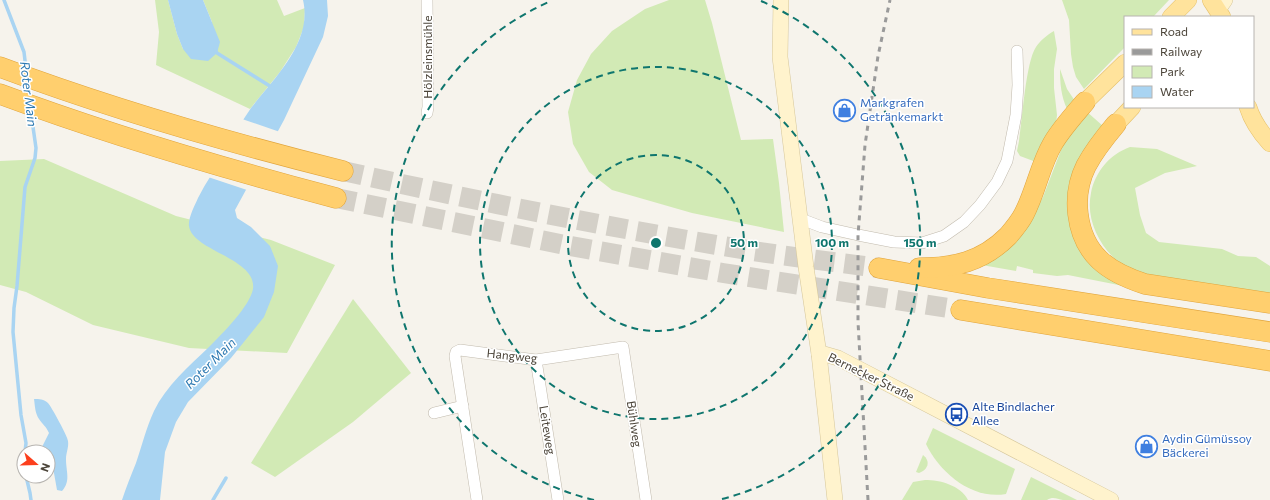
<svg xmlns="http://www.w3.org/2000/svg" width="1270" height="500" viewBox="0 0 1270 500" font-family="Commissioner,sans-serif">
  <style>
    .green { fill: #d2eab5 }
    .water { fill: #a9d4f2 }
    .pier { fill: #f6f3ec }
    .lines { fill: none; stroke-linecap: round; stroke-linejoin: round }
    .stream { stroke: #a9d4f2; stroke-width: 3.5 }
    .highway-tunnel { stroke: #d4d0c8; stroke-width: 20; stroke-dasharray: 20 10; stroke-linecap: butt }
    .street-casing { stroke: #c2bbae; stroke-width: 12 }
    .secondary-casing { stroke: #d6c79b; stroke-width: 16 }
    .primary-casing { stroke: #e6c16a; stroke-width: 18 }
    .highway-casing { stroke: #e0a43c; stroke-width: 21 }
    .street { stroke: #fff; stroke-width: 11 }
    .secondary { stroke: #fff3cd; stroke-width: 15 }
    .primary { stroke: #ffe39c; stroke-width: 17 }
    .highway { stroke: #ffcf6e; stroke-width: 20 }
    .rail { stroke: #9a9a9a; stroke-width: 3; stroke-dasharray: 5 5; stroke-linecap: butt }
    .ring { fill: none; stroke: #0f766e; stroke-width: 2; stroke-dasharray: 7 5 }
    .labels { text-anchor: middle; stroke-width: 3; stroke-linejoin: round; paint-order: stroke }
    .street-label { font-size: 12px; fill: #4b4439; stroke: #fff }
    .shop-label { font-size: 12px; fill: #366cbe; stroke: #fff; text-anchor: start }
    .transit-label { font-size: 12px; fill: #164399; stroke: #fff; text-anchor: start }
    .water-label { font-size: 13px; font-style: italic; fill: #2e7ab2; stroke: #fff }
    .centre { fill: #0f766e; stroke: #fff; stroke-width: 2 }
    .ring-label { font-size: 12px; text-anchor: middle; font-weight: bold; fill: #0f766e; stroke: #fff; stroke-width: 3; stroke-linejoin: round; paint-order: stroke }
  </style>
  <rect width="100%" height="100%" fill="#f6f3ec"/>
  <!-- green -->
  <g class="green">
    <path d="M155,0H168L177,34L183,49L212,22L203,0H277L284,16L305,8L304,27L296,47L280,72L250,109L156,65L159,32Z"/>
    <path d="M669,0H705L712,23L741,140L773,139L779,183L784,232L692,213L612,190L589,172L573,144L568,112L577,80L591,54L612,31L645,9Z"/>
    <path d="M1062,0H1169L1153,17H1125V47L1084,89L1076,77L1073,67L1071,54L1069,20Z"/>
    <path d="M1054,31L1057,49L1054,69V88L1057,115L1056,124L1036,162L1020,156L1017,151L1019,141C1022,121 1026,61 1036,47C1040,41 1047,35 1054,31Z"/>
    <path d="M1060,69L1067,89L1075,101L1067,109C1061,96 1060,83 1060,69Z"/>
    <path d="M1086,111L1103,126L1083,152L1078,242L1174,296L1068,275L1057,276L1033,273V270L1017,266L1016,271L976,264L1032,217L1043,197L1066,137Z"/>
    <path d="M1130,147L1157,149L1197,166L1165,173L1135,188L1140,215L1146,233L1159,242L1222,249L1238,256L1256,257L1270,266V297C1238,291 1206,286 1174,280C1164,279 1143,277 1134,274C1131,272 1127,269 1124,267C1102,250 1085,222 1091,193C1095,172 1110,154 1130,147Z"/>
    <path d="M44,159L176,216L271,240L335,265L287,353L189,348L93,325L26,292L0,285V161Z"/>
    <path d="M353,299L411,373L353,422L275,477L251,463Z"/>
    <path d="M933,428L1015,469L1006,494C972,500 940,473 926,444Z"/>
    <path d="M923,455C931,461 928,470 919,473L916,472Z"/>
    <path d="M1031,477L1077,500C1072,500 1067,500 1063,500C1057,499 1053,496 1047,500H1021Z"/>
    <path d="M925,480C940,480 960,485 968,500H902L913,482Z"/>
  </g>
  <!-- water -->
  <g class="water">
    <path d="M168,0H203L220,42L217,53L208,61L191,59L183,49L177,34Z"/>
    <path d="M303,0H327L328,16L323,37L284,120L235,210L237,218L251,227L270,246L278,266L274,292L264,317L231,358L188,402L176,422L165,452L160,500H122C126,488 131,475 136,463C142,446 146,428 154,411C166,386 189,366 209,347C222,334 250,306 253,289C257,258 192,251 189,226C188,218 195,205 198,198C206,182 216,168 225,153C233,138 241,122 251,108C274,78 313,42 303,0Z"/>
    <path d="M34,399C39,399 44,399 48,403C51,406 68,437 68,441C69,447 66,453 66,459C66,472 71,481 62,491L57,490L52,462L48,456V452H44L41,449L49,433C46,426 43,425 39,419C35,413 35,406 34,399Z"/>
  </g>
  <!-- pier -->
  <path class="pier" d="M242,119L280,132L247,190L208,177Z"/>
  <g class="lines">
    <!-- stream -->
    <g class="stream">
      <path d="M4,0L24,52L26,69"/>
      <path d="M215,50L217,53L273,88"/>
      <path d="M28,85L30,98"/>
      <path d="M25,452L26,443L21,415L13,332L14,308L17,286L25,187L35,158L36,148L31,113"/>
      <path d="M24,457L23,466L24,470"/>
      <path d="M26,476L30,493L31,500"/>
      <path d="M213,500L226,478"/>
    </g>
    <!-- highway-tunnel -->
    <g class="highway-tunnel">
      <path d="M343,171C477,201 611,228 747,250C791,257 835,262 879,268"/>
      <path d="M336,198L570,246L723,273L961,310"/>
    </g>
    <defs>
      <g id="street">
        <path d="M427,113L428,107L427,0"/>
        <path d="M801,219L822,227L858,235L894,242L922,243L944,236L964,222L980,205L997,182L1007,161L1016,115L1018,85L1017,51"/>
        <path d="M536,360L558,500"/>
        <path d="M434,413L463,406"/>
        <path d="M477,500L455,356L456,352L460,350L536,360L623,347L646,500"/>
      </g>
      <g id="secondary">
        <path d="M781,0L780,57L806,267L819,354L835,500"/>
        <path d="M1218,10L1225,0"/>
        <path d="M819,354H824L838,358L1111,500"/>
      </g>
      <g id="primary">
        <path d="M1211,0L1222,17"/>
        <path d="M1171,17L1188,0"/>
        <path d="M1085,102L1125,63"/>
        <path d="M1248,107C1252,120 1261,133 1270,143"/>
        <path d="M1116,124L1132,107"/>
      </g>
      <g id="highway">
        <path d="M0,67C112,109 227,142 343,171"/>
        <path d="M0,94C110,135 223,168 336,198"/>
        <path d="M1116,124C1105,137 1094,151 1086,166C1078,182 1076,197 1078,214C1083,255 1108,272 1145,284L1270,303"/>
        <path d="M879,268L988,288L1270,332"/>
        <path d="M919,268C954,268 982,262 1008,236C1014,229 1020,222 1024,214C1036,191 1040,165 1053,143C1062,128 1074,115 1085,102"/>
        <path d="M961,310L1270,361"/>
      </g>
    </defs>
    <!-- street casing -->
    <use href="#street" class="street-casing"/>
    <!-- secondary casing -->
    <use href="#secondary" class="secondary-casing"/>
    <!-- primary casing -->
    <use href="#primary" class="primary-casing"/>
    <!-- highway casing -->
    <use href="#highway" class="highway-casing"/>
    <!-- street -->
    <use href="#street" class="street"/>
    <!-- secondary -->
    <use href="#secondary" class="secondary"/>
    <!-- primary -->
    <use href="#primary" class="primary"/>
    <!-- highway -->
    <use href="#highway" class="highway"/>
    <!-- rail -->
    <path class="rail" d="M868,500L858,322V235L865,145L878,56L890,0"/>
  </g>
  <!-- distance rings -->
  <g class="ring">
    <circle cx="656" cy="243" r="88"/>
    <circle cx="656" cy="243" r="176"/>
    <path d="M594 500A264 264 0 0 1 551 1M761 1A264 264 0 0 1 718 500"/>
  </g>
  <!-- icons -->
  <defs>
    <symbol id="shop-ring" viewBox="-11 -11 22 22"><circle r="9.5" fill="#fff" stroke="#3f7fe0" stroke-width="1.5"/><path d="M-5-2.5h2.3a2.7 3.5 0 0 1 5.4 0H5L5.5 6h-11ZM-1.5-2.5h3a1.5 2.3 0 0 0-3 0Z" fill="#3f7fe0"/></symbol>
    <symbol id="bus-ring" viewBox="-11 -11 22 22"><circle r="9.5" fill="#fff" stroke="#1a4fb4" stroke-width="1.5"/><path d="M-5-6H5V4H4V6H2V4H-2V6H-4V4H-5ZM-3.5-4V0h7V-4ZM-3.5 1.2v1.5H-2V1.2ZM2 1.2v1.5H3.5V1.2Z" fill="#1a4fb4"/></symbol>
  </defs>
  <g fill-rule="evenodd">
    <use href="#shop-ring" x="832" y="98" width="25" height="25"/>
    <use href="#bus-ring" x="944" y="402" width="25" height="25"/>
    <use href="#shop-ring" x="1134" y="434" width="25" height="25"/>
  </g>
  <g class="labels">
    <!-- street labels -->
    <g class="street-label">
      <text transform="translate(428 57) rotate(-90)" y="4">Hölzleinsmühle</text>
      <text transform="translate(512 356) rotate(6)" y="4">Hangweg</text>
      <text transform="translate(871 377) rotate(26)" y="4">Bernecker Straße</text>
      <text transform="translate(634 424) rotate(82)" y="4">Bühlweg</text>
      <text transform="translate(547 430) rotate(81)" y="4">Leiteweg</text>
    </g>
    <!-- shop labels -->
    <g class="shop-label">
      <text x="860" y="107">Markgrafen<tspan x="860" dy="14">Getränkemarkt</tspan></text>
      <text x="1162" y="443">Aydin Gümüssoy<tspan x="1162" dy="14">Bäckerei</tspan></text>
    </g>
    <!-- transit labels -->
    <g class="transit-label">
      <text x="972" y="411">Alte Bindlacher<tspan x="972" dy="14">Allee</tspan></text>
    </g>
    <!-- water labels -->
    <g class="water-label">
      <text transform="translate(29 94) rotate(83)" y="5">Roter Main</text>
      <text transform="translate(210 363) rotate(-45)" y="5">Roter Main</text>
    </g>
  </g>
  <circle cx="656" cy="243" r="6" class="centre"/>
  <g class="ring-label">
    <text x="744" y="247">50 m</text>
    <text x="832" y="247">100 m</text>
    <text x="920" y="247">150 m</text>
  </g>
  <!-- legend -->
  <rect x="1124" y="16" width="130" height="92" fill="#ffffff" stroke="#b7b4b0"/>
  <rect x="1132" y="29" width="20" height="6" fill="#ffe39c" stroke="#b7b4b0"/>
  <text x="1160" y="36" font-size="12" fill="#4b4439">Road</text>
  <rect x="1132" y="49" width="20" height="6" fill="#9a9a9a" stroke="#b7b4b0"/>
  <text x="1160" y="56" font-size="12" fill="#4b4439">Railway</text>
  <rect x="1132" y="66" width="20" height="12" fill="#d2eab5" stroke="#b7b4b0"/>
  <text x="1160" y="76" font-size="12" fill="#4b4439">Park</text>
  <rect x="1132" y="86" width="20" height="12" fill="#a9d4f2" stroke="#b7b4b0"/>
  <text x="1160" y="96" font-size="12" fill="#4b4439">Water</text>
  <!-- north arrow -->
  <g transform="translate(36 464) rotate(110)"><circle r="19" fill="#ffffff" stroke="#b7b4b0"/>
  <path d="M0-3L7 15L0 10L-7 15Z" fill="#fc3f1d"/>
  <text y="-6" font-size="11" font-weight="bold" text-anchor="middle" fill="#4b4439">N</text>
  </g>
</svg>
